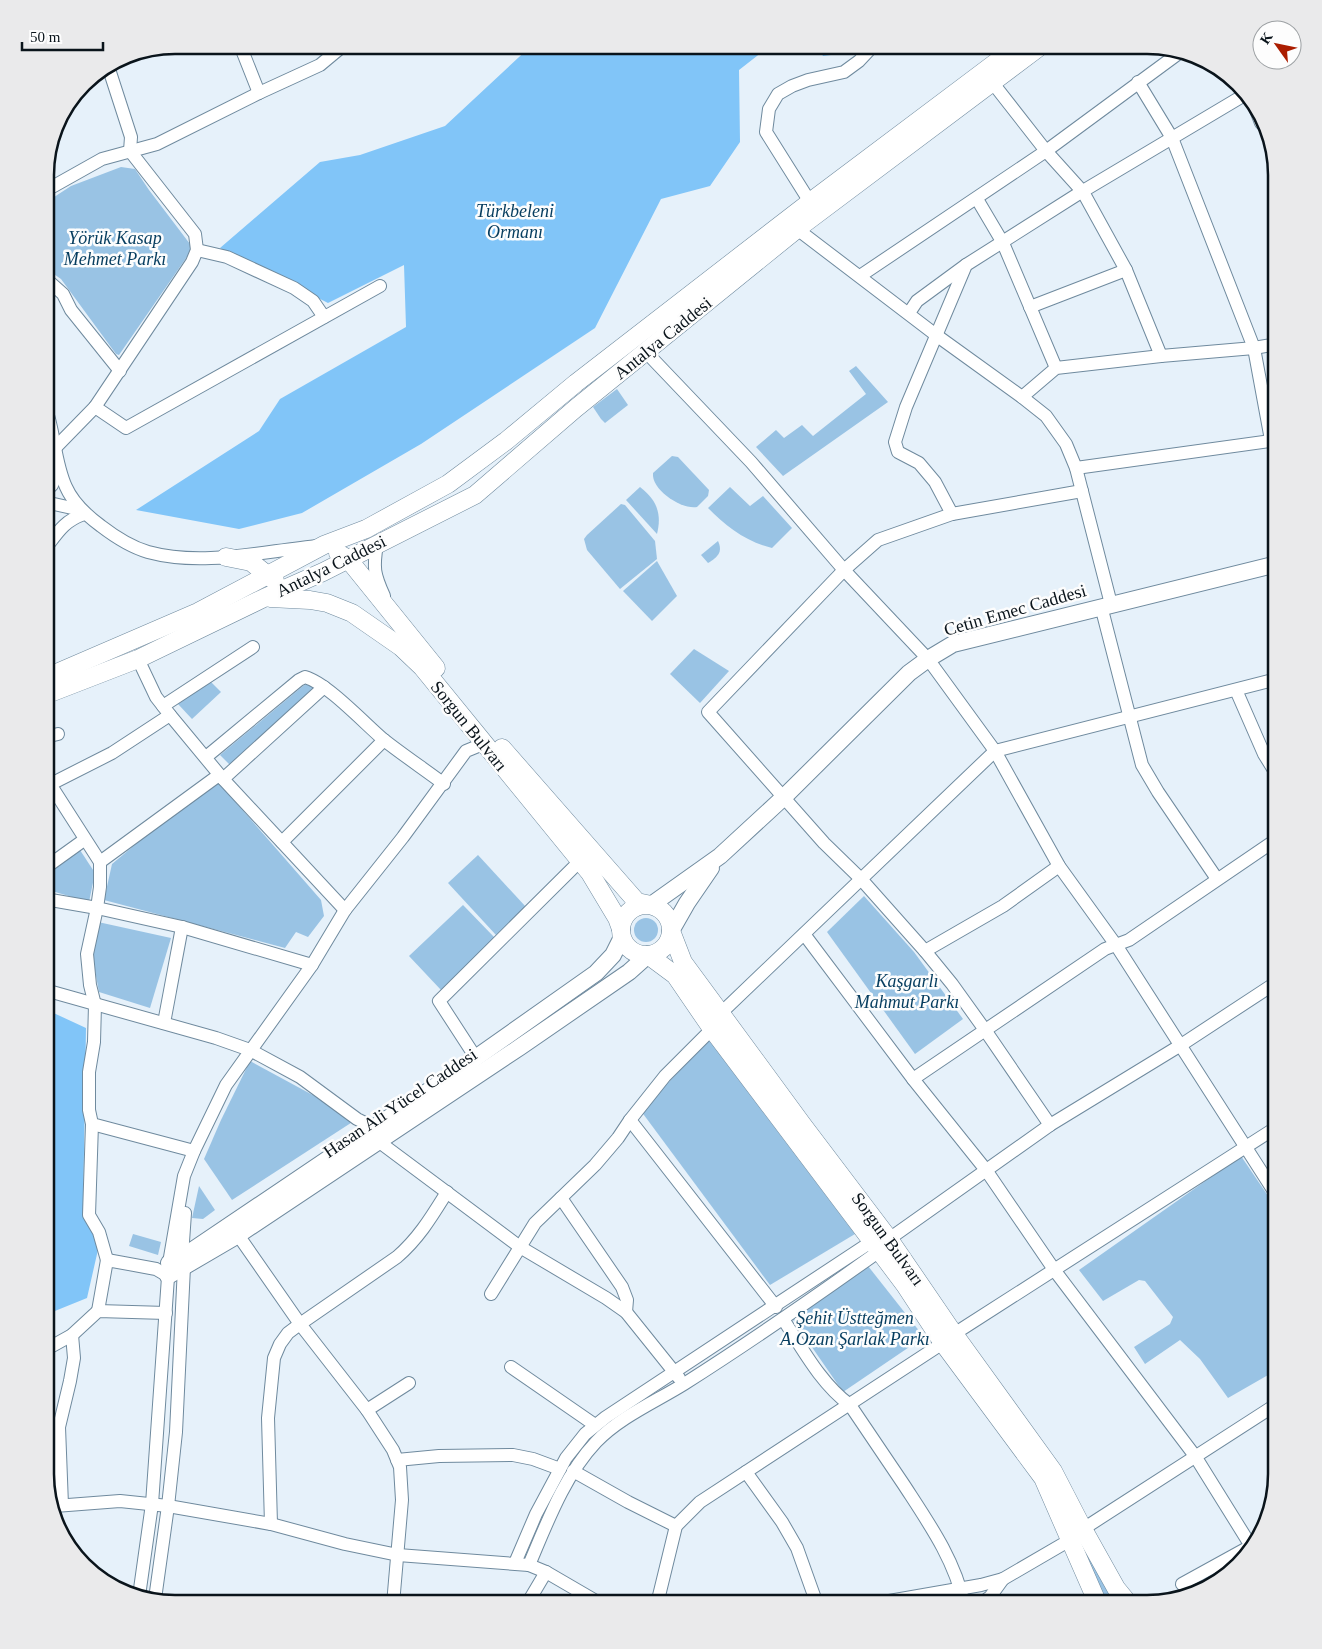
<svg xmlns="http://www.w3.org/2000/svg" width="1322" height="1649" viewBox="0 0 1322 1649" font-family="'Times New Roman',serif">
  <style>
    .green { fill: #99c3e4 }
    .forest { fill: #81c5f8 }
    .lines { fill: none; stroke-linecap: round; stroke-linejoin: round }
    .minor-casing { stroke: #6f8a9e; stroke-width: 14 }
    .tertiary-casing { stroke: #6f8a9e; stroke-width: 18 }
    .secondary-casing { stroke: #6f8a9e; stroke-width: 19 }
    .minor { stroke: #fff; stroke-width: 12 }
    .tertiary { stroke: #fff; stroke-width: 16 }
    .secondary { stroke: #fff; stroke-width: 18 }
    .labels { text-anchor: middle; stroke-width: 5; stroke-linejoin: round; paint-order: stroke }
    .park-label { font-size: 18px; font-style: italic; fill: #063d5f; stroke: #fdfdfd }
    .street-label { font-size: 18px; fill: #0a141b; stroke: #fdfdfd }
    .rim { fill: none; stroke: #0a141b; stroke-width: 2.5 }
  </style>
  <rect width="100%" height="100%" fill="#e6f1fa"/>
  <!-- green -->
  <g class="green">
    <path d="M121,167L135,169L149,190L193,248L119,355L116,354L61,279L45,268V203L71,186Z"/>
    <path d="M856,366L888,402L783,476L756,447L776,430L784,438L802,425L813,436L866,394L849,371Z"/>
    <path d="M617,389L628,405L605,423L601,419L593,407Z"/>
    <path d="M672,456L678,457L709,490L708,496L697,507C682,510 651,490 653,473Z"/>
    <path d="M640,487C657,500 662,514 657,534L626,500Z"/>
    <path d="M730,487L750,506L763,496L792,528L772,548C746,542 726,526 708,508Z"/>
    <path d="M621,504L625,505L655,541L657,559L620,589L587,550L584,539L587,535Z"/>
    <path d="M718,541C723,552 718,557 708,563L701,555Z"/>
    <path d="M657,561L677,596L652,621L623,591Z"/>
    <path d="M694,649L729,671L700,703L670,674Z"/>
    <path d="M210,681L221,692L192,719L178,704Z"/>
    <path d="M310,682L317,687L230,765L220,755L303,686Z"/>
    <path d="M219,783L321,900L324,916L308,937L296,932L285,948L104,900L112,864L155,828Z"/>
    <path d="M78,847L95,873L89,902L45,889V871Z"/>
    <path d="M478,855L526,907L496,935L448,883Z"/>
    <path d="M864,896L914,952L963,1019L915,1054L827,932Z"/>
    <path d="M463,905L495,938L441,990L409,956Z"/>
    <circle cx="646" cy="930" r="12"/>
    <path d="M98,922L171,938L150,1008L99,992L93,960Z"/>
    <path d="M709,1040L855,1234L770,1285L641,1111Z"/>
    <path d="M250,1061L357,1119L232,1200L204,1159L221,1120Z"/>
    <path d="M1241,1156L1277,1209V1370L1228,1398L1200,1359L1180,1340L1145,1364L1134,1347L1170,1324L1173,1317L1145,1281L1139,1280L1103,1301L1079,1270Z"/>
    <path d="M199,1186L215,1210L203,1219L192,1218Z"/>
    <path d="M133,1234L161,1242L158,1255L129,1246Z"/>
    <path d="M868,1266L924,1337L843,1392L789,1314Z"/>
    <path d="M1078,1533L1129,1604H1104Z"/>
  </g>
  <!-- forest -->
  <g class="forest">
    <path d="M532,45H771L739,70L740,142L710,186L661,199L595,328L421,444L302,513L239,529L136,510L259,431L280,399L406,327L404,265L328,303L220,248L320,162L360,155L445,126Z"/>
    <path d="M816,45H876L871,50L823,56Z"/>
    <path d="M45,1009L86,1028L83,1211L100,1241L87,1298L45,1315Z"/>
  </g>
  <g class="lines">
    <defs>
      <g id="minor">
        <path d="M240,45L259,93"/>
        <path d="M992,82L1046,151L1083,192L1126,270L1161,356"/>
        <path d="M1138,82L1172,138L1254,348L1271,440"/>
        <path d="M1252,100L1261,123"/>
        <path d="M45,191L102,159L157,144L259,93L320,65L344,45"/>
        <path d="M977,199L1003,243L1056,368"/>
        <path d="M810,202L766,132L769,109L778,94L792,86L808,80L844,72L859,61L874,45"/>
        <path d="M797,229L936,335L1022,397L1046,416L1066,444L1076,468L1111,604"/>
        <path d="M197,250L227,257L294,288L313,301L324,317"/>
        <path d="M860,276L1046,151L1179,53"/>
        <path d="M45,278L63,294L71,310L120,371"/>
        <path d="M1030,307L1126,270"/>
        <path d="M909,313L917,301L966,265"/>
        <path d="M646,352L751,462L844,570L928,659L995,751L1059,866L1116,945L1277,1196"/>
        <path d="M1022,397L1056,368L1161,356L1254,348L1277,344"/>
        <path d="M45,406C55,432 54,461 66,487C73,503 86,515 101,526C114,536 131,547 148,552C203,567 263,551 319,546"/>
        <path d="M95,407L192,262L197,250L195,234L130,151L131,137L108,66"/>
        <path d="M56,447L95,407L126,428L380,286"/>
        <path d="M1076,468L1277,440"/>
        <path d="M45,492L52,485L59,469"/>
        <path d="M45,502L81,510"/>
        <path d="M952,514L935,482L919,463L898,452L895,442L906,407L966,265L1078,194L1246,94"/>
        <path d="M377,544C373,568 374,574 384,596"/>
        <path d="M45,549C58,532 64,521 84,514"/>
        <path d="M1101,606L1142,765L1158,792L1217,879"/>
        <path d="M138,659L156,697L170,715L223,779L345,910"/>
        <path d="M1236,690L1264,754L1277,775"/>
        <path d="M163,706L253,647"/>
        <path d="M45,737L58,734"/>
        <path d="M206,757L299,680L305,677C327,683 365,724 384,740C403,755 424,769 444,784"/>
        <path d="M45,771L50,784L100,862V887L97,908L87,954L90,985L95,1005L94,1042L89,1072V1110L92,1124L194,1151"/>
        <path d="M223,779L324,687"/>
        <path d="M45,787L112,753L170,715"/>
        <path d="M282,842L384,740"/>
        <path d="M100,862L219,775"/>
        <path d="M45,868L84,840"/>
        <path d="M45,899L97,908L182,927L312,965"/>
        <path d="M804,934L913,1079L986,1170L1055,1271L1195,1456L1251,1546"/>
        <path d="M925,951L1003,906L1059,866"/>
        <path d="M45,990L216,1038L250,1050L300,1077L357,1119L373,1127"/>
        <path d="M720,1014L995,751L1277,679"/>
        <path d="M164,1023L182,927"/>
        <path d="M476,1058L439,1001L580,861"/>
        <path d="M913,1079L1105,949L1129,940L1277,839"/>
        <path d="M630,1120L776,1307"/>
        <path d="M92,1124L89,1215L99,1232L107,1260"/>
        <path d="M1050,1125L985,1030L952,984L925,951L861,879L824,843L708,712L844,570L878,540L952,514L1082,491"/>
        <path d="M378,1141L520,1247L606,1298L626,1312L679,1378"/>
        <path d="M561,1198L622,1287L627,1300L626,1312"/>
        <path d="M238,1235L300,1324L367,1410L409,1383"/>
        <path d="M889,1239L1050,1125L1181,1045L1277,982"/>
        <path d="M491,1294L535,1223L595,1165L618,1138L630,1120L665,1076L712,1029"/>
        <path d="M98,1311L107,1260L156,1269L168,1276"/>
        <path d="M783,1319C802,1348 821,1384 850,1405C868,1432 886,1458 904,1485C928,1522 955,1560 964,1604"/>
        <path d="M954,1334L1277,1127"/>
        <path d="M45,1350L72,1335L98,1311L166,1313"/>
        <path d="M511,1367L595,1425"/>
        <path d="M367,1410L393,1450L400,1467L402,1500L393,1604"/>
        <path d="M397,1460L439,1456L513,1455L533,1459L560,1469"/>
        <path d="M573,1471L628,1502L676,1526"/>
        <path d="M746,1472L782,1522L797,1548L817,1604"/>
        <path d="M62,1505L59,1427L70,1381L74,1358L72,1335"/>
        <path d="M55,1506L120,1501L168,1506L271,1524L345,1544L398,1555L529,1565L546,1572L601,1604"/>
        <path d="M271,1524L268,1418L274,1358L280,1344L288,1333L300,1324L397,1257C419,1238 432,1216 447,1192"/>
        <path d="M515,1563L536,1514L566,1458L585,1434L606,1417L871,1242"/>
        <path d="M529,1565C547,1523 564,1476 596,1442C620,1417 655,1402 684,1384C750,1342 815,1297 878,1252"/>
        <path d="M1182,1584L1251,1546"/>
        <path d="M139,1596L152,1504L169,1263L184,1176L194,1151L226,1085L312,965L345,910L403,837L466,751L483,744"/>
        <path d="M155,1599L168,1506L176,1432L184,1267L182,1256L185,1213"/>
        <path d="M527,1604L546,1572"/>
        <path d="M657,1604L676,1526L700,1502L943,1343"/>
        <path d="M872,1604L981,1585L1003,1579L1070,1540L1083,1529L1277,1404"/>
        <path d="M980,1604L990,1597L1003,1579"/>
      </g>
      <g id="tertiary">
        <path d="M651,905L720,856L784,797L909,673L928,659L953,644L1277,564"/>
        <path d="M671,931L687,903L711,868"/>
        <path d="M169,1263L193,1250L433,1088L596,973L613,955L622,937"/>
        <path d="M168,1276L238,1235L520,1047L629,972L648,955"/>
      </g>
      <g id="secondary">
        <path d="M338,553L348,559L436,668"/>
        <path d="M226,557L251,562L275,581"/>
        <path d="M270,598L310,600L327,603L352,613L401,647L422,667L590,873L617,918L621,929"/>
        <path d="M45,678L198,612L324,545L366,529L448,484L506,441L576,383L810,202L1019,45"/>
        <path d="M45,695L138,659L264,598L323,572L475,495L576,408L797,229L1042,45"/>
        <path d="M502,748L637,902L651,905"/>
        <circle cx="646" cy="930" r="25"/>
        <path d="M671,931L683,962L802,1124L889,1239L954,1334L1053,1471L1083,1529L1116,1588L1129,1604"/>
        <path d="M648,955L675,975L712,1029L905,1285L943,1343L1043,1478L1095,1597L1096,1604"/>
      </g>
    </defs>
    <!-- minor casing -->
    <use href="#minor" class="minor-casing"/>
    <!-- tertiary casing -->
    <use href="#tertiary" class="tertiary-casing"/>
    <!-- secondary casing -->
    <use href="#secondary" class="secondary-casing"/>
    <!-- minor -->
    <use href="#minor" class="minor"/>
    <!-- tertiary -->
    <use href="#tertiary" class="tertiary"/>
    <!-- secondary -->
    <use href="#secondary" class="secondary"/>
  </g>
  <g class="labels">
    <!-- park labels -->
    <g class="park-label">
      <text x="515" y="217">Türkbeleni<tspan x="515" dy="21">Ormanı</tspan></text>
      <text x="115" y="244">Yörük Kasap<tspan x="115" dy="21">Mehmet Parkı</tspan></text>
      <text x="907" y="987">Kaşgarlı<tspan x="907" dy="21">Mahmut Parkı</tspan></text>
      <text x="855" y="1324">Şehit Üstteğmen<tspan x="855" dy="21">A.Ozan Şarlak Parkı</tspan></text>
    </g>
    <!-- street labels -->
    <g class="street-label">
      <text transform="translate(663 338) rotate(-39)" y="6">Antalya Caddesi</text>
      <text transform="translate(331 566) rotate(-26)" y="6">Antalya Caddesi</text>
      <text transform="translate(1015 610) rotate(-16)" y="6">Cetin Emec Caddesi</text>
      <text transform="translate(469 726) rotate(51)" y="6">Sorgun Bulvarı</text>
      <text transform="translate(400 1103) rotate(-34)" y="6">Hasan Ali Yücel Caddesi</text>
      <text transform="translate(888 1239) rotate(54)" y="6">Sorgun Bulvarı</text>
    </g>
  </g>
  <!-- crop -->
  <path d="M0 0H1322V1649H0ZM175 54H1147A121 121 0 0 1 1268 175V1474A121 121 0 0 1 1147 1595H175A121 121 0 0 1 54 1474V175A121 121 0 0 1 175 54Z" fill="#eaeaeb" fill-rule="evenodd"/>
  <path class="rim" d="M175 54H1147A121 121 0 0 1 1268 175V1474A121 121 0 0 1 1147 1595H175A121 121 0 0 1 54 1474V175A121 121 0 0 1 175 54Z"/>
  <!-- north arrow -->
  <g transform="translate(1277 45) rotate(303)"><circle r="24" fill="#fdfdfd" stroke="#9ca0a3"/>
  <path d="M0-4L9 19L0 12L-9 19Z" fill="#ab1d00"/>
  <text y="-8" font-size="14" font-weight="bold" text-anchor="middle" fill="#0a141b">K</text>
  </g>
  <!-- scale -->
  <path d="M22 42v8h81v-8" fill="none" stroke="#0a141b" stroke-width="2.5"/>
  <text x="30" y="42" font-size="15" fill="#0a141b" stroke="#fdfdfd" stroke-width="4" paint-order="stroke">50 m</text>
</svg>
